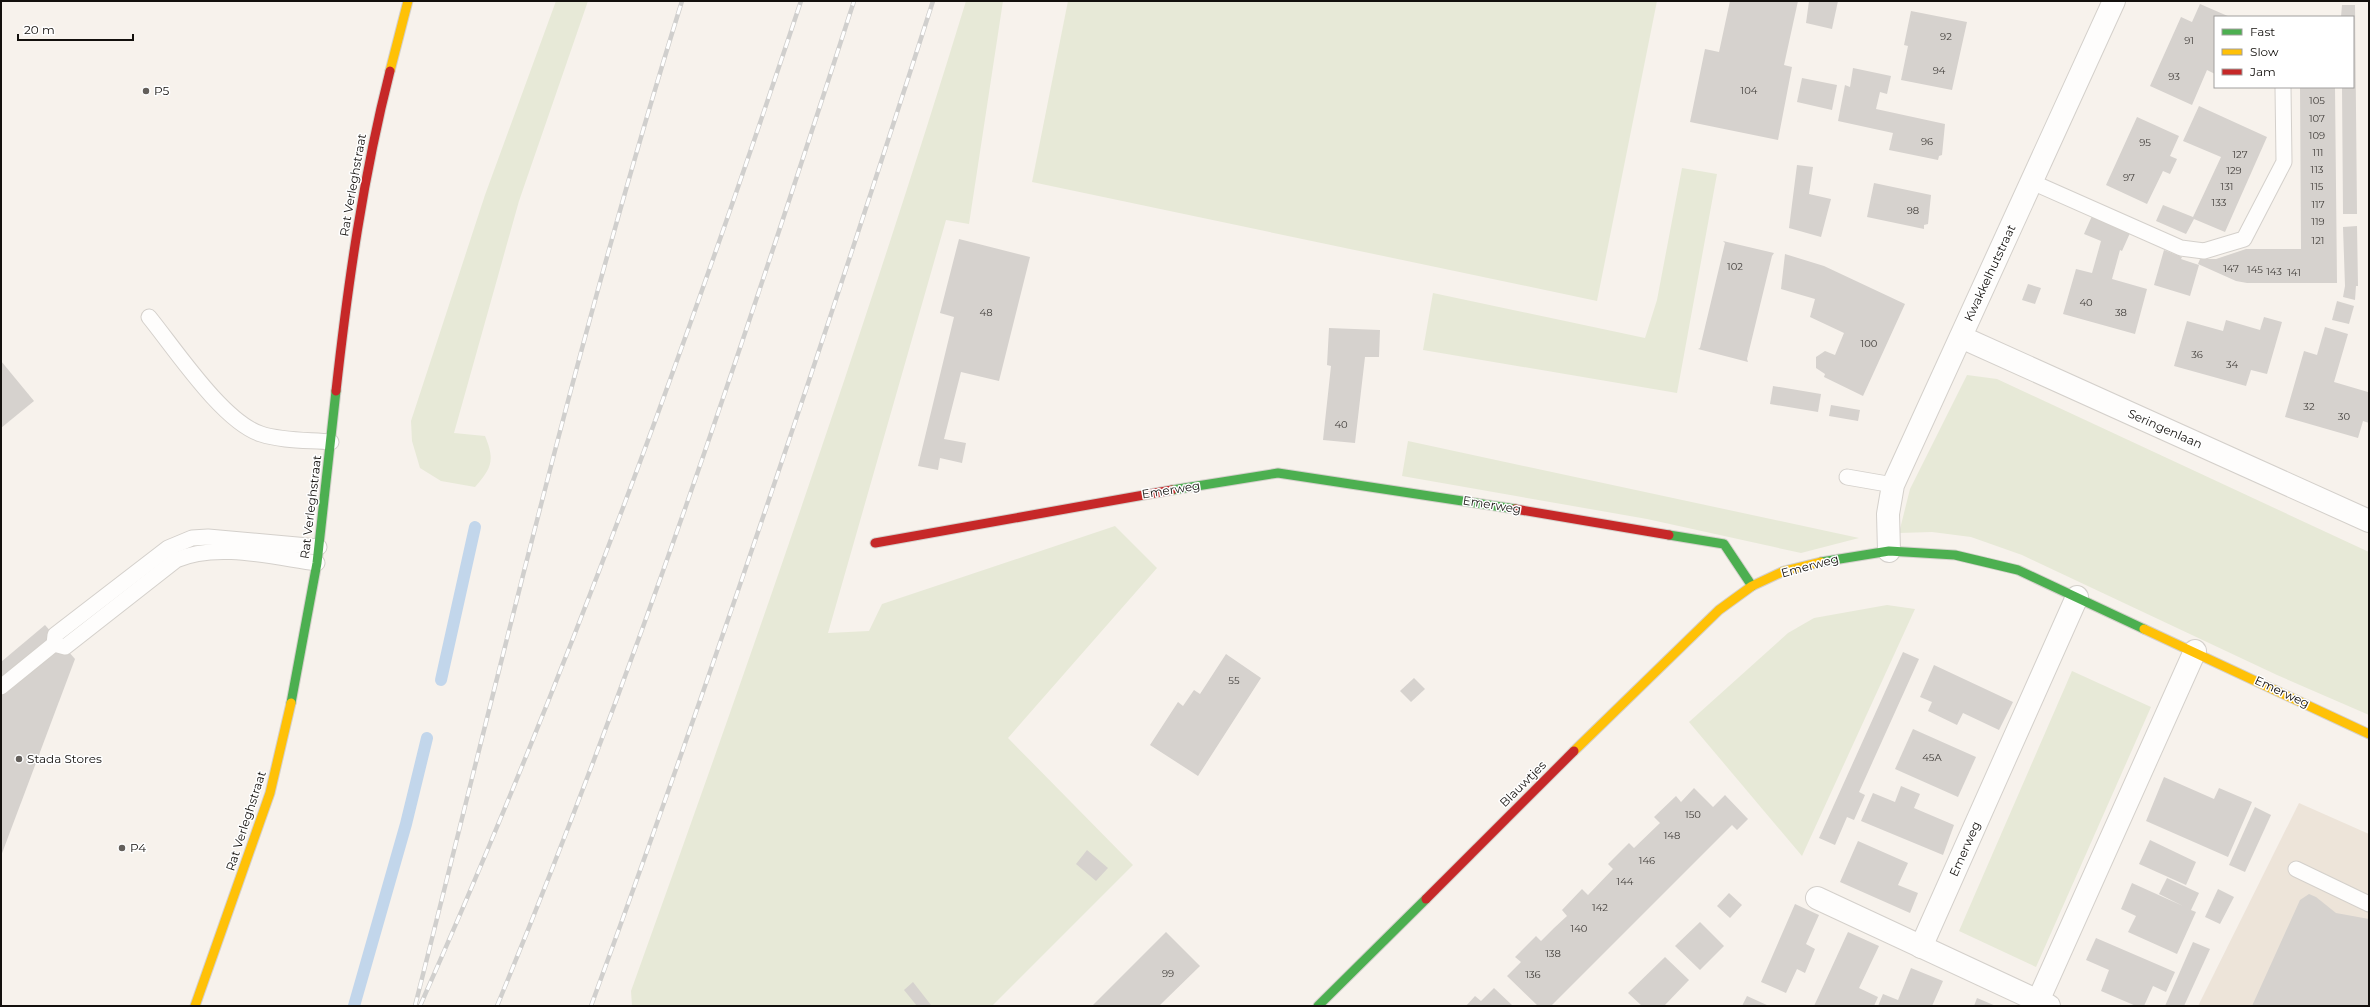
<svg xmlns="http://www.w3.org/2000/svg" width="2370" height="1007" viewBox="0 0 2370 1007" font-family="Montserrat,sans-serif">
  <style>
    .built { fill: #ede4d9 }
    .green { fill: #e7e9d7 }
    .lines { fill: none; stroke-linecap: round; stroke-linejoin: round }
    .stream { stroke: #c2d6eb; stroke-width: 12 }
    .building { fill: #d6d2ce }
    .lane-casing { stroke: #d4d0cb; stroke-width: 17 }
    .street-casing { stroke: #d4d0cb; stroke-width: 24 }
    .fast-casing { stroke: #d4d0cb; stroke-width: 11 }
    .slow-casing { stroke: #d4d0cb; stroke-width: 11 }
    .jam-casing { stroke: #d4d0cb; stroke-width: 11 }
    .lane { stroke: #fefdfc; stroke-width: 15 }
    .street { stroke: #fefdfc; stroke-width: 22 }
    .fast { stroke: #4caf50; stroke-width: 9 }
    .slow { stroke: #ffc107; stroke-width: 9 }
    .jam { stroke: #c62828; stroke-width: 9 }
    .rail-casing { stroke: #d0cfcd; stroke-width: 4.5 }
    .rail { stroke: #fff; stroke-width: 3; stroke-dasharray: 9; stroke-linecap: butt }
    .poi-dot { fill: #635f5b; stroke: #fff; stroke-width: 1.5 }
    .labels { text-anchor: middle; stroke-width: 3; stroke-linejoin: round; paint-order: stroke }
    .number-label { font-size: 10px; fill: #44403d }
    .poi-label { font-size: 12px; fill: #13100d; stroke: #fff; text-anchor: start }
    .street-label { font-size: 12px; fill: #13100d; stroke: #fff }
  </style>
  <rect width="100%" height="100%" fill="#f7f2ec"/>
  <!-- built -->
  <path class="built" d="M2299,803L2369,834V1006H2198Z"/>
  <!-- green -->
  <g class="green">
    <path d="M556,1H588L519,201L454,433L485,436C495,460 492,468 475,487L441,481L420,468L412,441L411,421L485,195Z"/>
    <path d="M966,1H1003L969,224L946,220L828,633L869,631L882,604L1115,526L1157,568L1008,738L1133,865L992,1006H632L631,991C749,663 864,334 966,1Z"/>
    <path d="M1068,1H1657L1597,301L1032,182Z"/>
    <path d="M1682,168L1717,174L1677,393L1423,350L1433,293L1645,338L1657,300Z"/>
    <path d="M1967,375L1997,379L2369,552V715L2277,675L2022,555L1971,537L1932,532L1899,533L1910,489Z"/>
    <path d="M1408,441L1859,538L1801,553L1647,519L1402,476Z"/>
    <path d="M1887,605L1915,609L1802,856L1689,722L1788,633L1814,618Z"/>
    <path d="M2072,671L2151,707L2036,967L1959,931Z"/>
  </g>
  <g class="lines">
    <!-- stream -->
    <g class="stream">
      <path d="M441,680L475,527"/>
      <path d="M354,1006L406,824L427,738"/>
    </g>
  </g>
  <!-- building -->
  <g class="building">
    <path d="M1730,1H1798L1784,65L1792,67L1778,140L1690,122L1705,49L1719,52Z"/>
    <path d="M1809,1H1838L1832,29L1806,23Z"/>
    <path d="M2200,4L2230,17H2215V74L2207,70L2192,105L2150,86L2181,17L2192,22Z"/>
    <path d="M2342,5H2355L2357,214H2343L2342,87H2353V17H2341Z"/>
    <path d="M1911,11L1967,22L1952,90L1901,80L1908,46L1904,45Z"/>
    <path d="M1853,68L1891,76L1887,94L1880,92L1876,109L1945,124L1942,155L1939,156L1938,160L1889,150L1893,133L1838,121L1845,85L1850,87Z"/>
    <path d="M1802,78L1837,85L1832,110L1797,102Z"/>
    <path d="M2300,87H2335L2337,283H2247L2236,281L2198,264L2200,259H2216L2246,249H2301Z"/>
    <path d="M2199,106L2267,137L2225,232L2194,219L2186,234L2156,221L2163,205L2193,217L2221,157L2183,141Z"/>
    <path d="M2137,117L2179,136L2170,156L2177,159L2170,174L2163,171L2147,204L2106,185Z"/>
    <path d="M1797,165L1813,167L1809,194L1831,199L1821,237L1789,228Z"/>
    <path d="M1874,183L1931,195L1928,224L1924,225V229L1867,217Z"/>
    <path d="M2092,216L2130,233L2122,251L2120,250L2112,279L2147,289L2135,334L2063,314L2076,269L2092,273L2101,241L2084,234Z"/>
    <path d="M2357,226L2358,286H2356L2355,300L2343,297L2345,286L2343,227Z"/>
    <path d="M959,239L1030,257L999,381L961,372L944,439L966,443L962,463L940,458L938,470L918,466L954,317L940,313Z"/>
    <path d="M1723,241L1774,253L1772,256L1747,359L1748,362L1698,349L1700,348L1725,243Z"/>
    <path d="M2164,250L2182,257L2181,259L2199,265L2190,296L2154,285Z"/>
    <path d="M1785,254L1824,266L1905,304L1863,396L1824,377L1825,374L1816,368V357L1825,351L1835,355L1844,333L1810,317L1815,299L1781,289Z"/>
    <path d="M2028,284L2041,288L2035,304L2022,300Z"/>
    <path d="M2337,301L2354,306L2349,324L2332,320Z"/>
    <path d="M2264,317L2282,322L2267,374L2251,370L2246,386L2174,366L2187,321L2223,331L2226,320L2260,330Z"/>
    <path d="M2325,327L2348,334L2334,382L2368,392L2369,389V423L2363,421L2358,438L2285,417L2304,351L2317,355Z"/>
    <path d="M1329,328L1380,330L1379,357H1365L1355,443L1323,440L1331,366L1327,365Z"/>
    <path d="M1,361L34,401L1,428Z"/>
    <path d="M1773,386L1821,394L1818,412L1770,404Z"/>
    <path d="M1831,405L1860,410L1858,421L1829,416Z"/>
    <path d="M45,625L75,659L1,856V662Z"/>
    <path d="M1903,652L1919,659L1859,792L1865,795L1854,820L1847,817L1835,845L1819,838Z"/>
    <path d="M1226,654L1261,678L1198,776L1150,745L1178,702L1183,706L1194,690L1200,694Z"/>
    <path d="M1934,665L2013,702L1999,730L1963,713L1957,725L1928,711L1932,702L1920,697Z"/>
    <path d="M1414,678L1425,689L1411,702L1400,691Z"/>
    <path d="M1913,729L1976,757L1958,797L1895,769Z"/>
    <path d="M2164,777L2214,799L2219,788L2252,802L2228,857L2146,821Z"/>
    <path d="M1901,786L1920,794L1914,808L1954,825L1943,855L1861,821L1873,793L1895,802Z"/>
    <path d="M1694,788L1713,807L1725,795L1748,819L1737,830L1732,825L1551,1006H1538L1507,976L1521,962L1515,957L1536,936L1541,941L1554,928L1567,916L1562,910L1582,889L1588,895L1613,869L1608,864L1629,843L1634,848L1660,823L1654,817L1676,796L1681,802Z"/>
    <path d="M2255,807L2271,815L2245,872L2229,865Z"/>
    <path d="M2150,840L2196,862L2186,885L2139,864Z"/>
    <path d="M1858,841L1908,863L1898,885L1918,893L1910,913L1840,882Z"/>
    <path d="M1087,850L1108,868L1096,881L1076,864Z"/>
    <path d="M2167,878L2199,893L2191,910L2196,912L2177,954L2128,932L2136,916L2121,909L2132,883L2183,906L2159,894Z"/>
    <path d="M2218,889L2234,897L2220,924L2205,917Z"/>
    <path d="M1729,893L1742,905L1730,918L1717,906Z"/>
    <path d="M2309,894L2316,897L2336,913L2369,919V1006H2252L2300,900Z"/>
    <path d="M1795,904L1819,915L1806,944L1815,949L1805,973L1797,969L1786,993L1761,982Z"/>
    <path d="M1700,922L1724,946L1700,970L1675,946Z"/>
    <path d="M1166,932L1200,966L1159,1006H1092Z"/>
    <path d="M1848,932L1879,946L1859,988L1878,997L1874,1006H1814Z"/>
    <path d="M2096,938L2175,972L2166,992L2153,986L2144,1006H2136L2101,991L2109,970L2086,960Z"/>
    <path d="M2193,942L2210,949L2184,1006H2165Z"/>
    <path d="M1665,957L1689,980L1664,1006H1642L1628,993Z"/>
    <path d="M1911,968L1943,981L1932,1006H1878L1883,994L1898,1000Z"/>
    <path d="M913,982L931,1005L930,1006H917L904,990Z"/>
    <path d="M1494,988L1513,1006H1466L1475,996L1481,1001Z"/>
    <path d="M1747,996L1769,1006H1742Z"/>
    <path d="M1977,998L1996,1006H1974Z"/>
  </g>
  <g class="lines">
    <defs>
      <g id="lane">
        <path d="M2032,182L2181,248L2204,251L2244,239L2284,162L2283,87"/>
        <path d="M149,317C175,349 223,422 261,434C282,441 309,440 331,442"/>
        <path d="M1847,477L1893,485"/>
        <path d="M54,644L65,647L176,560C216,542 273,557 317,563"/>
        <path d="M1,687L54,644L55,635L168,548L192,538L208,537L319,547"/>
        <path d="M2296,869L2369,904"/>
      </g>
      <g id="street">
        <path d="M1961,337L2369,521"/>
        <path d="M1889,551L1888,514L1893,485L2114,1"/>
        <path d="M1817,898L2049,1006"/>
        <path d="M1921,947L2077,597"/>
        <path d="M2038,1001L2195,651"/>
      </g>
      <g id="fast">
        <path d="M1172,490L1278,473L1515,509"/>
        <path d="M1669,535L1724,544L1752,586"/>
        <path d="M1821,562L1889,551L1955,555L2018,570L2144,629"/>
        <path d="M291,703L317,563L336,391"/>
        <path d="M1318,1006L1426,899"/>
      </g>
      <g id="slow">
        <path d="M390,71L408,1"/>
        <path d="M2144,629L2369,734"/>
        <path d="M1574,751L1719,610L1752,586L1784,571L1821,562"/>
        <path d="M195,1006L270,793L291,703"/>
      </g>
      <g id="jam">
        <path d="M336,391C348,283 363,177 390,71"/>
        <path d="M1515,509L1669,535"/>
        <path d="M875,543L1172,490"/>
        <path d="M1426,899L1574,751"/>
      </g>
    </defs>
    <!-- lane casing -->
    <use href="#lane" class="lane-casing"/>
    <!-- street casing -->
    <use href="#street" class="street-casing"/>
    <!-- fast casing -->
    <use href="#fast" class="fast-casing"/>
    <!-- slow casing -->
    <use href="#slow" class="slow-casing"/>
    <!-- jam casing -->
    <use href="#jam" class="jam-casing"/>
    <!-- lane -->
    <use href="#lane" class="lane"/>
    <!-- street -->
    <use href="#street" class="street"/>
    <!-- fast -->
    <use href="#fast" class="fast"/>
    <!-- slow -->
    <use href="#slow" class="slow"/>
    <!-- jam -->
    <use href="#jam" class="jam"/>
    <defs>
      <g id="rail">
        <path d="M415,1006C500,670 579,332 682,1"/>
        <path d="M420,1006C566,678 688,341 801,1"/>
        <path d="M497,1006C633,677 745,339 854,1"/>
        <path d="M591,1006C713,673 825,338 933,1"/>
      </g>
    </defs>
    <!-- rail casing -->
    <use href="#rail" class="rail-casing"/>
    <!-- rail -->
    <use href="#rail" class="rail"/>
  </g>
  <!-- markers -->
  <g class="poi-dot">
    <circle cx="146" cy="91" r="4"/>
    <circle cx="19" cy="759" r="4"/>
    <circle cx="122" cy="848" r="4"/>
  </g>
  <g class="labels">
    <!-- number labels -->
    <g class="number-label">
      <text x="1946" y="40">92</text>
      <text x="2189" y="44">91</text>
      <text x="1939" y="74">94</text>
      <text x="2174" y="80">93</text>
      <text x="1749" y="94">104</text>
      <text x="2317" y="104">105</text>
      <text x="2317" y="122">107</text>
      <text x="2317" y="139">109</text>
      <text x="1927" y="145">96</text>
      <text x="2145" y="146">95</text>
      <text x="2318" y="156">111</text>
      <text x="2240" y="158">127</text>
      <text x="2317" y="173">113</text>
      <text x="2234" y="174">129</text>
      <text x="2129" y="181">97</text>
      <text x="2227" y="190">131</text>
      <text x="2317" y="190">115</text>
      <text x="2219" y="206">133</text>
      <text x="2318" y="208">117</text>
      <text x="1913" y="214">98</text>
      <text x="2318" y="225">119</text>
      <text x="2318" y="244">121</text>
      <text x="1735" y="270">102</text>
      <text x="2231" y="272">147</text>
      <text x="2255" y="273">145</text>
      <text x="2274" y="275">143</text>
      <text x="2294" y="276">141</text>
      <text x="2086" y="306">40</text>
      <text x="986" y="316">48</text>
      <text x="2121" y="316">38</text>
      <text x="1869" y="347">100</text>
      <text x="2197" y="358">36</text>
      <text x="2232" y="368">34</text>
      <text x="2309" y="410">32</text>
      <text x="2344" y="420">30</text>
      <text x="1341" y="428">40</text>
      <text x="1234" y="684">55</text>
      <text x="1932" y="761">45A</text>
      <text x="1693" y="818">150</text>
      <text x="1672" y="839">148</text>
      <text x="1647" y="864">146</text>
      <text x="1625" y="885">144</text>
      <text x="1600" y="911">142</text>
      <text x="1579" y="932">140</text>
      <text x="1553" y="957">138</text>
      <text x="1168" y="977">99</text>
      <text x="1533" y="978">136</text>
    </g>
    <!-- poi labels -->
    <g class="poi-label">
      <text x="154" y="95">P5</text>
      <text x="27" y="763">Stada Stores</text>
      <text x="130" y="852">P4</text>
    </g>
    <!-- street labels -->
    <g class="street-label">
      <text transform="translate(353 185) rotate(-80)" y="4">Rat Verleghstraat</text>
      <text transform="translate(1990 273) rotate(-65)" y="4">Kwakkelhutstraat</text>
      <text transform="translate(2165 429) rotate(24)" y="4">Seringenlaan</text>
      <text transform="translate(1171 490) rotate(-9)" y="4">Emerweg</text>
      <text transform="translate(1492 505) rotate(9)" y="4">Emerweg</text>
      <text transform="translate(311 507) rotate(-83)" y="4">Rat Verleghstraat</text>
      <text transform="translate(1810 566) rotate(-15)" y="4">Emerweg</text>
      <text transform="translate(2282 692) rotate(25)" y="4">Emerweg</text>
      <text transform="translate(1523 784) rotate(-45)" y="4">Blauwtjes</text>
      <text transform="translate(246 821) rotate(-72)" y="4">Rat Verleghstraat</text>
      <text transform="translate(1965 849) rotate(-66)" y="4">Emerweg</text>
    </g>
  </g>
  <!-- border -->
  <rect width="2370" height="1007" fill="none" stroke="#13100d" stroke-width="4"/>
  <!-- legend -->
  <rect x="2214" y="16" width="140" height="72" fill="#ffffff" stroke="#a19f9e"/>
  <rect x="2222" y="29" width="20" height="6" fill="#4caf50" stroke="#a19f9e"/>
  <text x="2250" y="36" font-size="12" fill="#13100d">Fast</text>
  <rect x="2222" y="49" width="20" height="6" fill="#ffc107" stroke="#a19f9e"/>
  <text x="2250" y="56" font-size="12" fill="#13100d">Slow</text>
  <rect x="2222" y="69" width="20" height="6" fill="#c62828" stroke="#a19f9e"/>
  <text x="2250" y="76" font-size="12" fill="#13100d">Jam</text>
  <!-- scale -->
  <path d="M18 34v6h115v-6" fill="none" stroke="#13100d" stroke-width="2"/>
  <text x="24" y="34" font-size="12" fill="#13100d" stroke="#ffffff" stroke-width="3" paint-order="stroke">20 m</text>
</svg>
